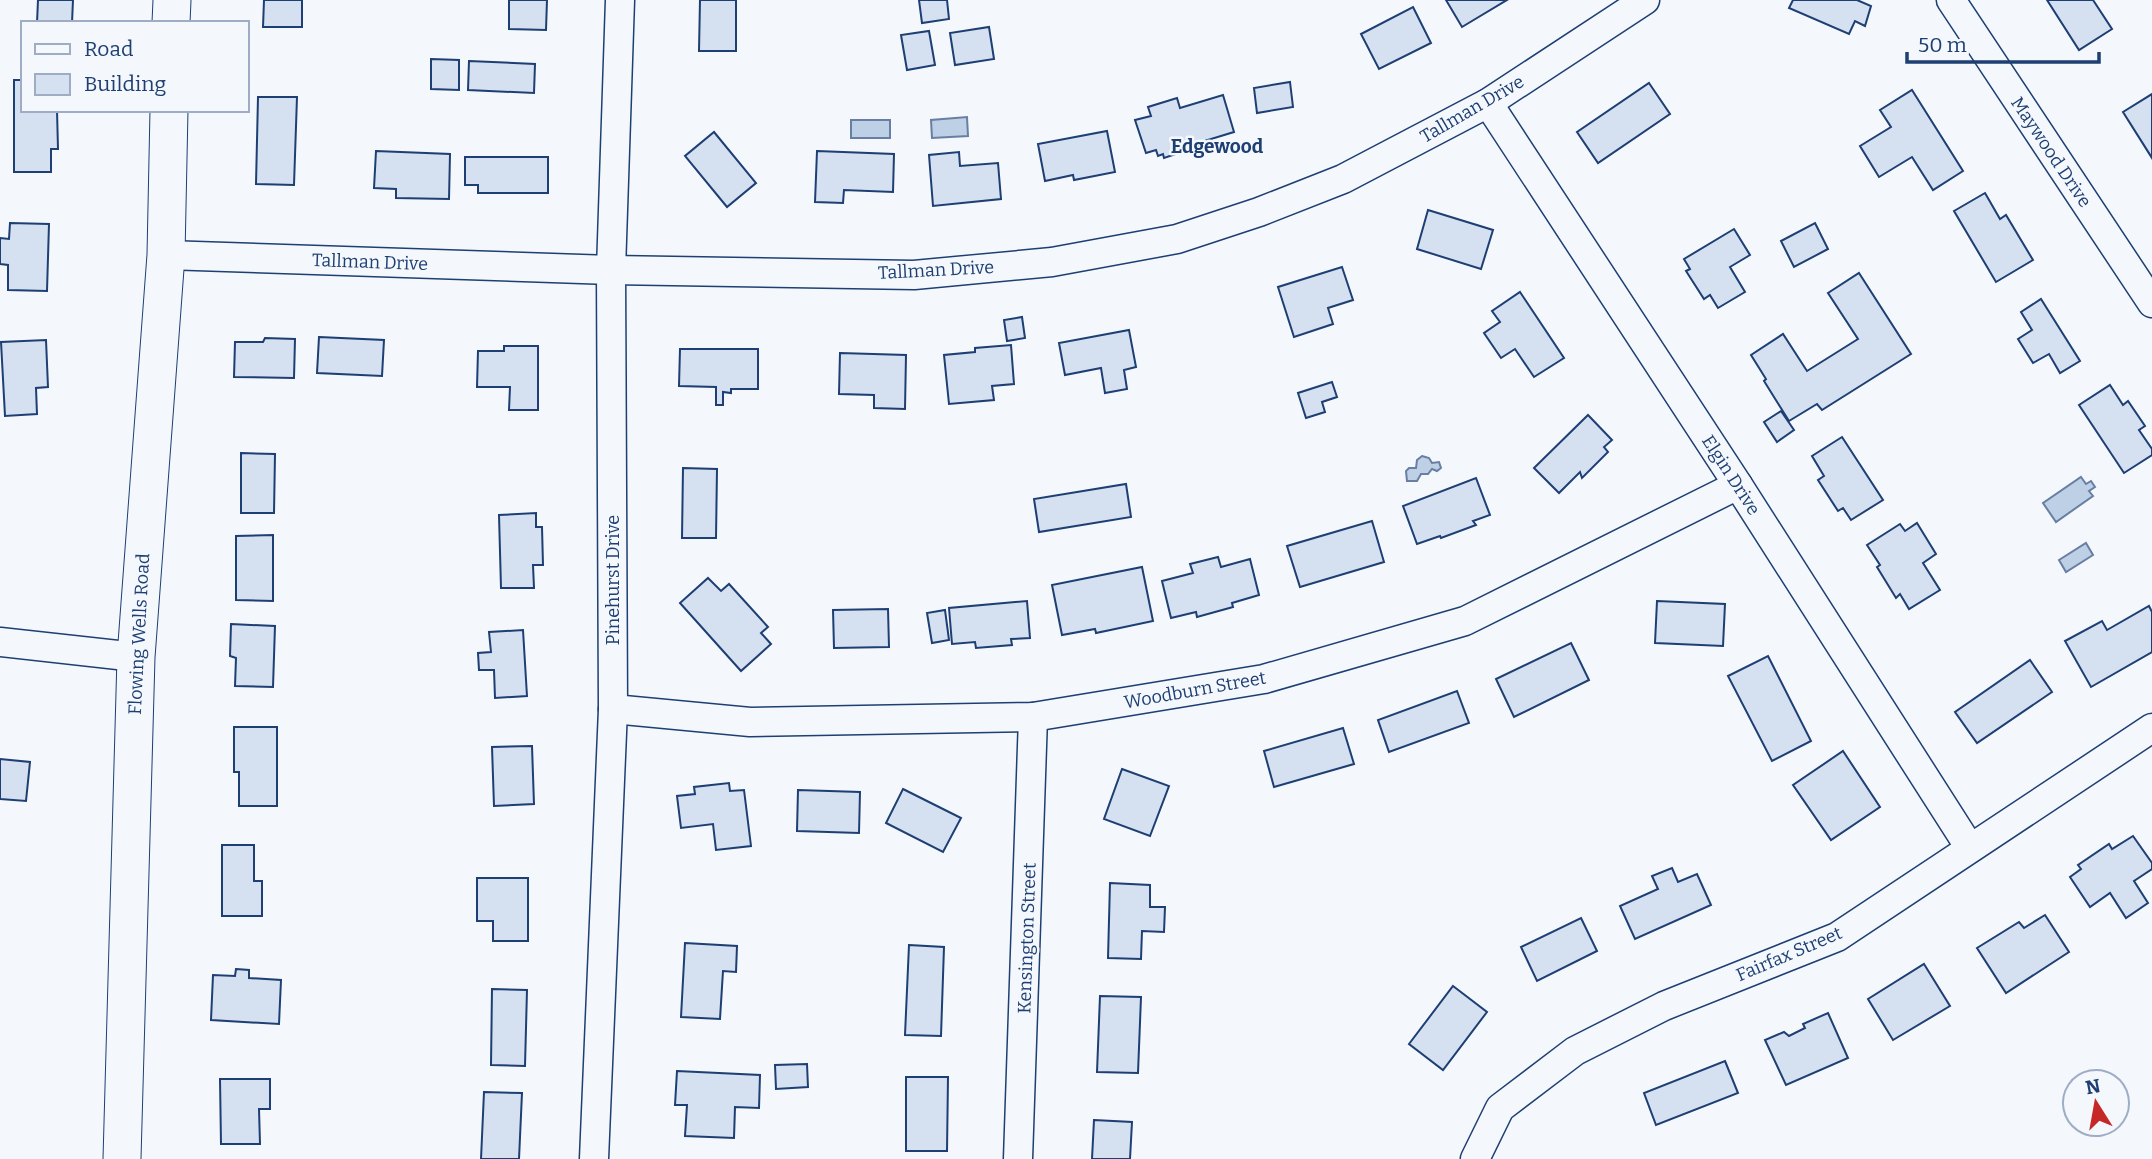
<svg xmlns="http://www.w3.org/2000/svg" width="2152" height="1159" viewBox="0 0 2152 1159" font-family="Bitter,serif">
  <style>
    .water { fill: #bed0e5; stroke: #687fa3; stroke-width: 2 }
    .building { fill: #d5e0f0; stroke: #1d3f73; stroke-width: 2 }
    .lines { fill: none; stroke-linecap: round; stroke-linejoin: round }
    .minor-casing { stroke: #1d3f73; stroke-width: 31 }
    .major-casing { stroke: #1d3f73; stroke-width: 39 }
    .minor { stroke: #f4f7fb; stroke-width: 28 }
    .major { stroke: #f4f7fb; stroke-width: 37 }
    .labels { text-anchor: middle; stroke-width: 5; stroke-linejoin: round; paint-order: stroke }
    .street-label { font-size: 18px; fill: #1d3f73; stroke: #f4f7fb }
    .neighbourhood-label { font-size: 19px; font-weight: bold; fill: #1d3f73; stroke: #f4f7fb }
  </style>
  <rect width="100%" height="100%" fill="#f4f7fb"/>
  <!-- water -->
  <g class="water">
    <path d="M967,117L968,136L932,138L931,120Z"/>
    <rect x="851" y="120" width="39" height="18"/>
    <path d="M1422,456L1429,458L1432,463L1439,462L1441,468L1437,471L1432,469L1428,474H1421L1417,481H1407L1406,471L1409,468H1416L1417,460Z"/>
    <path d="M2081,477L2086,484L2091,481L2095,487L2089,491L2093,496L2056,522L2043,503Z"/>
    <path d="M2086,543L2093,555L2066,572L2059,560Z"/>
  </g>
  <!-- building -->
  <g class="building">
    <path d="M38,0H73L72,23H37Z"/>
    <path d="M264,0H302V27H263Z"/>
    <path d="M509,0H547L546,30L509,29Z"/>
    <path d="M700,0H736V51H699Z"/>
    <path d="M919,0H947L949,19L922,23Z"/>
    <path d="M1446,0H1507L1462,27Z"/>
    <path d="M1793,0H1857L1871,6L1865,26L1855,21L1849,34L1789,8Z"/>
    <path d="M2047,0H2093L2112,29L2079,50Z"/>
    <path d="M1413,7L1431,43L1379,69L1361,34Z"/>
    <path d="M989,27L994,59L955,65L950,33Z"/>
    <path d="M929,31L935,65L907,70L901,35Z"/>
    <path d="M431,59L459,60V90L431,89Z"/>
    <path d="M469,61L535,64L534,93L468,90Z"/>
    <path d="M14,80H23V110H57L58,149H51V172H14Z"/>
    <path d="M1290,82L1293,107L1257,113L1254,88Z"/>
    <path d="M1649,83L1670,114L1598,163L1577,132Z"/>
    <path d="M1912,90L1963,171L1933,190L1912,157L1879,177L1860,146L1891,127L1880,110Z"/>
    <path d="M2152,94V158L2123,112Z"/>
    <path d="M1223,95L1234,132L1201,142L1203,145L1164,158L1163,154L1158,156L1156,150L1146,153L1135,120L1151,116L1148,107L1177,98L1180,108Z"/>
    <path d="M258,97H297L294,185L256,184Z"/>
    <path d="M1107,131L1115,172L1074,180L1073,175L1045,181L1038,144Z"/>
    <path d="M714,132L756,183L727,207L685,156Z"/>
    <path d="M376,151L450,154L449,199L396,198V189L374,188Z"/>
    <path d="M817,151L894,154L893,192L844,190L843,203L815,202Z"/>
    <path d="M959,152L960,166L998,163L1001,199L933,206L929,155Z"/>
    <path d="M465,157H548V193H478V185H465Z"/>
    <path d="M1985,193L2000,219L2006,215L2033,260L1996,282L1954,211Z"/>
    <path d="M1428,210L1493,230L1481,269L1417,249Z"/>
    <path d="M10,223L49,224L47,291L8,290V265L0,264V238L9,239Z"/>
    <path d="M1815,223L1828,249L1794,267L1781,241Z"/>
    <path d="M1734,229L1750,255L1730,267L1745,292L1718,308L1710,295L1704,299L1686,271L1690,269L1684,259Z"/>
    <path d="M1342,267L1353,300L1328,308L1333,324L1294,337L1278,287Z"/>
    <path d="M1859,273L1911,354L1822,410L1817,404L1789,421L1764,381L1766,379L1751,355L1783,334L1807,371L1858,339L1828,293Z"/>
    <path d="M1520,292L1564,358L1534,377L1515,349L1501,358L1484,333L1500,322L1492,311Z"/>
    <path d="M2041,299L2080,361L2060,373L2049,354L2033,363L2018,339L2032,330L2021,312Z"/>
    <path d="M1022,317L1025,338L1007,341L1004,320Z"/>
    <path d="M1129,330L1136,367L1124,370L1127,389L1105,393L1101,368L1065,375L1059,343Z"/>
    <path d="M319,337L384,340L382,376L317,373Z"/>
    <path d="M265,338L295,339L294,378L234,377L235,342H263Z"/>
    <path d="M46,340L48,387L36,388L37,414L5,416L1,342Z"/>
    <path d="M1011,345L1014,384L992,386L994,400L949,404L944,355L975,352V348Z"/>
    <path d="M504,346H538V410H509L510,387H477L478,351H504Z"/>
    <path d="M680,349H758V389H731V393L723,392V405H716V387L679,386Z"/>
    <path d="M840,353L906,355L905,409L874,408V395L839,394Z"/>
    <path d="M1332,382L1337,397L1322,402L1325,412L1306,418L1298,393Z"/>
    <path d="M2110,385L2123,405L2128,401L2145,426L2139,430L2152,449V455L2124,473L2079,405Z"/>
    <path d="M1781,411L1794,430L1777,442L1764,422Z"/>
    <path d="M1588,415L1612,440L1604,447L1608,452L1582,478L1580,472L1559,493L1534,468Z"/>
    <path d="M1842,437L1883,500L1851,520L1843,508L1838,511L1818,480L1824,476L1812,456Z"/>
    <path d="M241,453L275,454L274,513H241Z"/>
    <path d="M683,468L717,469L716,538H682Z"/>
    <path d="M1476,478L1490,515L1473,521L1476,525L1441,538L1440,536L1417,544L1403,506Z"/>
    <path d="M1126,484L1131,517L1039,532L1034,499Z"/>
    <path d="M536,513V527H542L543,565H533L534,588H501L499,515Z"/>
    <path d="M1372,521L1384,562L1300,587L1287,546Z"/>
    <path d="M1917,523L1936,554L1923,563L1940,590L1909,609L1900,594L1896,598L1877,567L1880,565L1867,545L1900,524L1905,531Z"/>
    <path d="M273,535V601L236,600V536Z"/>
    <path d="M1218,557L1221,567L1250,559L1259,595L1232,603L1233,607L1197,617L1196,612L1171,618L1162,581L1193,573L1190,564Z"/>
    <path d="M1142,567L1153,621L1096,633L1095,629L1062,635L1052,585Z"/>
    <path d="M708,578L721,591L729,584L768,627L761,633L771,644L741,671L680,603Z"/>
    <path d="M1027,601L1030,638L1011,639L1012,645L976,648L975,642L952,644L949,608Z"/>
    <path d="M1657,601L1725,604L1723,646L1655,643Z"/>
    <path d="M2149,606L2152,612V652L2091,687L2065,641L2102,621L2107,630Z"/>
    <path d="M888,609L889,647L834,648L833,610Z"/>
    <path d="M945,610L949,640L932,643L927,613Z"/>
    <path d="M231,624L275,626L273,687L235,686L236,658L230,656Z"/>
    <path d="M523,630L527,696L495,698L494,670H479L478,653L491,652L489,632Z"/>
    <path d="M1571,643L1589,680L1514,717L1496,679Z"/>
    <path d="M1768,656L1811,741L1772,761L1728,676Z"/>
    <path d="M2030,660L2052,692L1977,743L1955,712Z"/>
    <path d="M1457,691L1469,723L1389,752L1378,720Z"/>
    <path d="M234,727H277V806H239V772H234Z"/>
    <path d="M1343,728L1354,764L1274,787L1264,751Z"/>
    <path d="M532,746L534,804L494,806L492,747Z"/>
    <path d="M1843,751L1880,807L1831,840L1793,785Z"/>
    <path d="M0,759L30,762L26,801L0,799Z"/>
    <path d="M1122,769L1169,786L1150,836L1104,819Z"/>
    <path d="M729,783L730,791L744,790L751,846L716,850L713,824L681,828L677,796L695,794L694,787Z"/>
    <path d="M903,789L961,818L943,852L886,823Z"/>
    <path d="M798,790L860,792L859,833L797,831Z"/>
    <path d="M2133,836L2152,863V869L2134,881L2148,903L2126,918L2110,893L2090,907L2070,877L2081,869L2078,865L2109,844L2112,849Z"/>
    <path d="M222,845H254V881H262V916H222Z"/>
    <path d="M1672,868L1678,882L1697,874L1711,905L1635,939L1620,906L1658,889L1652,876Z"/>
    <path d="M477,878H528V941H493V921H477Z"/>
    <path d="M1110,883L1150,885V907H1165L1164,932L1142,931L1141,959L1108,958Z"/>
    <path d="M2045,915L2069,952L2006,993L1977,948L2019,922L2024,928Z"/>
    <path d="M1581,918L1597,951L1537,981L1521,947Z"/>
    <path d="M685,943L737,946L736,972L723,971L720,1019L681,1017Z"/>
    <path d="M909,945L944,947L941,1036L905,1035Z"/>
    <path d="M1924,964L1950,1006L1893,1040L1868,999Z"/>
    <path d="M236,969L249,970V978L281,980L279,1024L211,1020L213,975L235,976Z"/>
    <path d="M1453,986L1487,1012L1443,1070L1409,1044Z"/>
    <path d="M492,989L527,990L525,1066L491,1065Z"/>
    <path d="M1100,996L1141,997L1138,1073L1097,1072Z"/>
    <path d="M1828,1013L1848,1058L1786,1085L1765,1040L1784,1032L1789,1036L1805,1028L1803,1024Z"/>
    <path d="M1725,1061L1738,1093L1656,1125L1644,1093Z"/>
    <path d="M807,1064L808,1087L776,1089L775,1065Z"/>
    <path d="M677,1071L760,1075L759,1108L735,1107L734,1138L685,1136L687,1105H675Z"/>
    <path d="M906,1077H948L947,1151H906Z"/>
    <path d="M220,1079H270V1109H259L260,1144H221Z"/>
    <path d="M484,1092L522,1093L519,1159H481Z"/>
    <path d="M1094,1120L1132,1122L1130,1159H1092Z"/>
  </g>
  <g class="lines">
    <defs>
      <g id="minor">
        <path d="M1951,0L2152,303"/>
        <path d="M1488,103L1738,485L1970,848"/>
        <path d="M166,255L611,270L914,275L1052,262L1177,239L1259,212L1343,179L1488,103L1645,0"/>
        <path d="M0,642L136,657"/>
        <path d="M613,709L750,722L1033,717L1264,679L1465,621L1738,485"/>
        <path d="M594,1159L613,709L611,270L620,0"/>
        <path d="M1018,1159L1033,717"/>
        <path d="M1475,1159L1500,1108L1575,1051L1664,1006L1837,937L2152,728"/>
      </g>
      <g id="major">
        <path d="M171,23L172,0"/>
        <path d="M122,1159L136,657L166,255L169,110"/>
      </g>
    </defs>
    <!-- minor casing -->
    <use href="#minor" class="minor-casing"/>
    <!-- major casing -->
    <use href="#major" class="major-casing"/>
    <!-- minor -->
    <use href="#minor" class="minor"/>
    <!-- major -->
    <use href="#major" class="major"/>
  </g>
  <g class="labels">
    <!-- street labels -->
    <g class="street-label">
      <text transform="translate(1472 109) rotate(-30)" y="6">Tallman Drive</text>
      <text transform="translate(2051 152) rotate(56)" y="6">Maywood Drive</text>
      <text transform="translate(370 262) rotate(2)" y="6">Tallman Drive</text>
      <text transform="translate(936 270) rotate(-3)" y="6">Tallman Drive</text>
      <text transform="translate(1731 475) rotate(57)" y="6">Elgin Drive</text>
      <text transform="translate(613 580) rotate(-90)" y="6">Pinehurst Drive</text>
      <text transform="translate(139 634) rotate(-87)" y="6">Flowing Wells Road</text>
      <text transform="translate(1195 690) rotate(-10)" y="6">Woodburn Street</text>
      <text transform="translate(1027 938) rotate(-88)" y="6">Kensington Street</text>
      <text transform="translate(1789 954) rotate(-23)" y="6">Fairfax Street</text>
    </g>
    <!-- neighbourhood labels -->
    <g class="neighbourhood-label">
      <text x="1217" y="153">Edgewood</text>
    </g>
  </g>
  <!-- legend -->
  <rect x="21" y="21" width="228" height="91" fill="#f4f7fb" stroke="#9eadc5" stroke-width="2"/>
  <rect x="35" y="44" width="35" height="10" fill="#f4f7fb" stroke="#9eadc5" stroke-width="2"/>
  <text x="84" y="56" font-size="21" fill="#1d3f73">Road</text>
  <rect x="35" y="74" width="35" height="21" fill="#d5e0f0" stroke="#9eadc5" stroke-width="2"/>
  <text x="84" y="91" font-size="21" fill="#1d3f73">Building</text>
  <!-- north arrow -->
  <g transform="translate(2096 1103) rotate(349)"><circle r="33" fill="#f4f7fb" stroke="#9eadc5" stroke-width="2"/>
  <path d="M0-5L12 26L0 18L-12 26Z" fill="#c62828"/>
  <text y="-10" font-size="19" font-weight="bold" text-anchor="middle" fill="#1d3f73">N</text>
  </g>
  <!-- scale -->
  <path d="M1907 52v10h192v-10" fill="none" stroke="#1d3f73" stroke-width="3.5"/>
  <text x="1918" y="52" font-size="21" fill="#1d3f73" stroke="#f4f7fb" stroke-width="5" paint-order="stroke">50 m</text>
</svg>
